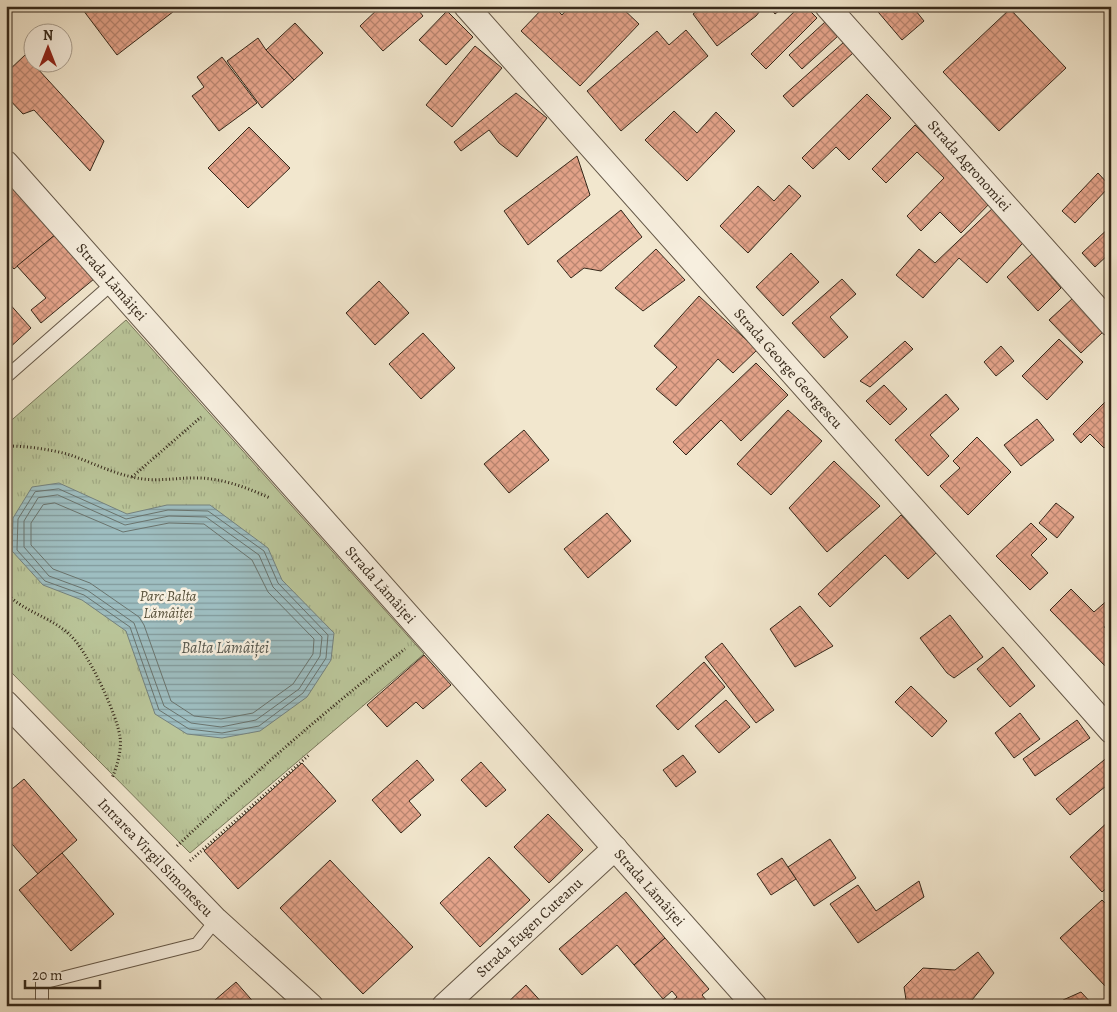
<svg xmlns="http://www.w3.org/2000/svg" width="1117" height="1012" viewBox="0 0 1117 1012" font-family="Alegreya,serif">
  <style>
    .grass { fill: url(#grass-tufts); stroke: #78775a }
    .water { fill: url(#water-rules); stroke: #74827f }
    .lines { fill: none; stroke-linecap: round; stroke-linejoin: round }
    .shore { stroke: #6a746e; stroke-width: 1 }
    .building { fill: url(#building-cross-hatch); stroke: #36291b }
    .service-casing { stroke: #655848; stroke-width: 14 }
    .minor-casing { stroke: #655848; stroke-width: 26 }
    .path { stroke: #36291b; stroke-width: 3; stroke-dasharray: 1 2.5; stroke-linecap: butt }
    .service { stroke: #f7efdf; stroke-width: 12 }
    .minor { stroke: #f7efdf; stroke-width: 24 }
    .labels { text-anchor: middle; stroke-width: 5; stroke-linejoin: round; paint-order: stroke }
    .street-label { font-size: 15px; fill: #36291b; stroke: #f7efdf }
    .park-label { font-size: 15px; font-style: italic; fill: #57503a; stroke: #f7efdf }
    .water-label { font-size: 16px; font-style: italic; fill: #55564d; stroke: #f7efdf }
  </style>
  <defs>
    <pattern id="grass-tufts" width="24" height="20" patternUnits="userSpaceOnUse" patternTransform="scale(1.25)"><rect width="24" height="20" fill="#bac599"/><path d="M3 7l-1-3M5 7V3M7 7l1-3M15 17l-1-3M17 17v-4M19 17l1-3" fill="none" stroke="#a0a983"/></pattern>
    <pattern id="water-rules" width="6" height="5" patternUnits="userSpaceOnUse" patternTransform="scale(1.25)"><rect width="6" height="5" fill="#9ebec1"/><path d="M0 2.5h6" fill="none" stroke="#829a9c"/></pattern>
    <pattern id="building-cross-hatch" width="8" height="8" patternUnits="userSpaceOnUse" patternTransform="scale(1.25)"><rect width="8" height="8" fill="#e5a48b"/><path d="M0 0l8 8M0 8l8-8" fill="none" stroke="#ba8671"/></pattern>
  </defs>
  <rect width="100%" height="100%" fill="#f2e7ce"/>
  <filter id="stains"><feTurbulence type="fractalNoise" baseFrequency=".004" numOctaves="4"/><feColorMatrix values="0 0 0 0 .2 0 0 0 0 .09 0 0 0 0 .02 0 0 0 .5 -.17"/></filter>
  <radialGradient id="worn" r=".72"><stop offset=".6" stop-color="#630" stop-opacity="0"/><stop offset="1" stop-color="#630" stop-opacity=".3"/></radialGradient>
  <!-- grass -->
  <path class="grass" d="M126,320L424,654L190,853L6,667V425Z"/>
  <!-- water -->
  <path class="water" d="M59,483L127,514L167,505H210L268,548L282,580L334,633L331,660L307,697L260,731L222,738L187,734L155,714L126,631L82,600L43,585L12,551L13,518L32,487Z"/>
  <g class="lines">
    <!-- shore -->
    <g class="shore">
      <path d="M59,489L126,519L168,510L208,511L264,551L278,583L328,635L326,658L303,693L259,726L222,733L189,729L159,710L130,627L84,595L45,581L17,550L18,519L35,492Z"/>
      <path d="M58,495L125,525L169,516L206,517L259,555L273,587L322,637L320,656L299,689L256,720L221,727L191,723L164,706L134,623L87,590L49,576L24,547V521L38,498Z"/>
      <path d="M55,503L123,532L169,523L204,524L252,560L268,592L314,639L313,654L293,684L253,713L221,719L194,716L171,701L144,625L139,617L90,583L53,569L31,545V523L43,505Z"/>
    </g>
  </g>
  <!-- building -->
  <g class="building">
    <path d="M80,6H177L178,8L117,55Z"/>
    <path d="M381,6H415L423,16L383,51L360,26Z"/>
    <path d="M545,6H553L562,15L570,6H620L639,24L580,86L521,31Z"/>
    <path d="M703,6H764L756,16L717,46L693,14Z"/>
    <path d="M769,6H785L775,14Z"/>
    <path d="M800,6H805L817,18L766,69L751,54Z"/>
    <path d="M873,6H912L924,21L902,40Z"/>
    <path d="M1010,9L1066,68L999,131L943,72Z"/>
    <path d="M447,11L473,37L446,65L419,40Z"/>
    <path d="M825,22L838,36L802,69L789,55Z"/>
    <path d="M295,23L323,53L294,80L266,50Z"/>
    <path d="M686,30L708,56L621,131L587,91L657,31L669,45Z"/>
    <path d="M258,38L266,50L294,80L262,108L227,61Z"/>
    <path d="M844,42L853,53L793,107L783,96Z"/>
    <path d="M475,46L502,68L452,127L426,105Z"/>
    <path d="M25,55L104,141L90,171L34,110L23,114L6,96V73Z"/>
    <path d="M222,57L257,103L219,131L192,96L204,87L197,77Z"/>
    <path d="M516,93L547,118L517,157L499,143L489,130L461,151L454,142Z"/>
    <path d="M867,94L891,118L849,160L836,147L813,169L802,158Z"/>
    <path d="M674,111L697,133L716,112L735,131L687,181L645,140Z"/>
    <path d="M915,125L992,201L961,233L940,212L921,231L907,216L944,178L917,152L886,183L872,169Z"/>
    <path d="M249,127L290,168L248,208L208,168Z"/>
    <path d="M577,156L590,195L528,245L504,211Z"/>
    <path d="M1098,173L1110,186L1075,223L1062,211Z"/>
    <path d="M21,181L61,230L14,269L6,260V193Z"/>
    <path d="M789,185L801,196L748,253L720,226L758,186L774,201Z"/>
    <path d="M996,205L1029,236L987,283L959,258L923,298L896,275L919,249L935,263Z"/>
    <path d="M621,210L642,237L601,271L584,268L571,278L557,261Z"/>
    <path d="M1111,226V252L1095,267L1082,253Z"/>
    <path d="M61,230L100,274L41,323L31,310L46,298L17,266Z"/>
    <path d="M656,249L685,280L643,311L615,288Z"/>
    <path d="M791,253L819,282L783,316L756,287Z"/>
    <path d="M1032,254L1061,288L1038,311L1007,277Z"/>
    <path d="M842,279L856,294L830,317L848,337L824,358L792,323Z"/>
    <path d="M379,281L409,313L375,345L346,313Z"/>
    <path d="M699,296L757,350L733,373L718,359L676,406L656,389L677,367L654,346Z"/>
    <path d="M1073,298L1104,331L1081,353L1049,320Z"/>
    <path d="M7,301L31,328L6,351V301Z"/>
    <path d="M423,333L455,368L421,399L389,364Z"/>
    <path d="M1059,339L1083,362L1047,400L1022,376Z"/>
    <path d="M905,341L913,349L870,387L860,381Z"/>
    <path d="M1001,346L1014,361L996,376L984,362Z"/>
    <path d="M756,363L788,395L741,441L721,420L686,455L673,442Z"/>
    <path d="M884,385L907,409L890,425L866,401Z"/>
    <path d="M946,394L959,409L930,435L949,456L928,476L895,440Z"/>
    <path d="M1111,396V441L1104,448L1090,434L1081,443L1073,434Z"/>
    <path d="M788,410L822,441L771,495L737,464Z"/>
    <path d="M1037,419L1054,440L1021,466L1004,445Z"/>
    <path d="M524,430L549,460L509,493L484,464Z"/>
    <path d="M977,437L1011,472L968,515L940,486L960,468L953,461Z"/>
    <path d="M834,461L880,506L827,552L789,508Z"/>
    <path d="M1056,503L1074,517L1057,538L1039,523Z"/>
    <path d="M607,513L631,541L588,578L564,549Z"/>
    <path d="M901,515L936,553L908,579L885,555L830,607L818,594Z"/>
    <path d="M1031,523L1047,539L1031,555L1048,573L1030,590L996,556Z"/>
    <path d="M1071,589L1094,612L1111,597V621L1104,627L1111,634V672L1050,610Z"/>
    <path d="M800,606L833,646L795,667L770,629Z"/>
    <path d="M950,615L983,657L954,678L947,673L920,638Z"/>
    <path d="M722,643L774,710L756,723L705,657Z"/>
    <path d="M1003,647L1035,686L1010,707L977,669Z"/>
    <path d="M424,655L451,685L423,709L416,702L387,727L367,705Z"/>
    <path d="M704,662L725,687L678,730L656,706Z"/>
    <path d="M911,686L947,721L932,737L895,702Z"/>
    <path d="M726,700L750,727L719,753L695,726Z"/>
    <path d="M1020,713L1040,739L1014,758L995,733Z"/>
    <path d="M1077,720L1090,738L1035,776L1023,759Z"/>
    <path d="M683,755L696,772L676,787L663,770Z"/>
    <path d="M1109,756L1111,759V782L1070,815L1056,799Z"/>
    <path d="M417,760L434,780L409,801L421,815L401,833L372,800Z"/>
    <path d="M481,762L506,790L486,807L461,780Z"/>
    <path d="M302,763L336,801L238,889L204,851Z"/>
    <path d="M24,779L77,840L38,874L6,837V794Z"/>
    <path d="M548,814L583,850L549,883L514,847Z"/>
    <path d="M1111,819V884L1102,892L1070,857Z"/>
    <path d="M830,839L856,878L814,906L788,867Z"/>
    <path d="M62,853L114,914L71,951L19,890Z"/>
    <path d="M489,857L530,900L480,947L440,903Z"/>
    <path d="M782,858L796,879L771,895L757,874Z"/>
    <path d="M330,860L413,947L363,994L280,908Z"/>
    <path d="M919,881L924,897L858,943L830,904L858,885L876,911Z"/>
    <path d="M626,892L665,938L634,965L617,945L582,975L559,949Z"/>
    <path d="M1102,900L1111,909V980L1105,986L1060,938Z"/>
    <path d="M665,938L709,989L702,995L711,1006H667L677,997L672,991L663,999L634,965Z"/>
    <path d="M978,952L994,973L972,1000L907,1006L904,987L923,968L955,970Z"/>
    <path d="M1111,980V992L1105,986Z"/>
    <path d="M236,982L257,1006H208Z"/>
    <path d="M526,985L545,1006H504Z"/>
    <path d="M1081,992L1094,1006H1068L1063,1000Z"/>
  </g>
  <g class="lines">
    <defs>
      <g id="service">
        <path d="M6,377L113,283"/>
        <path d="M42,1006V983L197,944L216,920"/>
      </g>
      <g id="minor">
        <path id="s1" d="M466,6L1111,731"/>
        <path id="s2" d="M827,6L1111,324"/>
        <path id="s3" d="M6,163L755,1006"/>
        <path id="s4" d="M6,703L216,920L311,1006"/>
        <path id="s5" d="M444,1006L615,848"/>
      </g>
    </defs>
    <!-- service casing -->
    <use href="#service" class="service-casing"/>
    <!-- minor casing -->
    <use href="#minor" class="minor-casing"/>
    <!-- path -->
    <g class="path">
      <path d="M6,446C26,446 48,449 67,454C89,461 109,472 132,477C157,483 176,477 200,478C224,479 248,488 270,498"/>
      <path d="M132,477L201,417"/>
      <path d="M6,593C24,612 51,617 70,635C87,650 117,714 120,737C122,749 117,767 112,778"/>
      <path d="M177,846C250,777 325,710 405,649"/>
      <path d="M190,861L309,755"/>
    </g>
    <!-- service -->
    <use href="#service" class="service"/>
    <!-- minor -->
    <use href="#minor" class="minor"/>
  </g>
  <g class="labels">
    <!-- street labels -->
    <g class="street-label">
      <text dy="5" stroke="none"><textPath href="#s2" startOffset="214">Strada Agronomiei</textPath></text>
      <text dy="5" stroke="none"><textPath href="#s3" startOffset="159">Strada Lămâiței</textPath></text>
      <text dy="5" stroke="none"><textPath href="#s1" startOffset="485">Strada George Georgescu</textPath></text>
      <text dy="5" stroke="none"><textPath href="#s3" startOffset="564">Strada Lămâiței</textPath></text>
      <text dy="5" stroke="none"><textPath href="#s4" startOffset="215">Intrarea Virgil Simonescu</textPath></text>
      <text dy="5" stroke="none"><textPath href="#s3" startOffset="969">Strada Lămâiței</textPath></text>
      <text dy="5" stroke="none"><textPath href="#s5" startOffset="116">Strada Eugen Cuteanu</textPath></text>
    </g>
    <!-- park labels -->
    <g class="park-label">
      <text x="168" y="601">Parc Balta<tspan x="168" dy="17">Lămâiței</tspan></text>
    </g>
    <!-- water labels -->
    <g class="water-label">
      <text x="225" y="653">Balta Lămâiței</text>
    </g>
  </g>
  <!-- margin -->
  <rect width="1117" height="1012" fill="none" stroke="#f2e7ce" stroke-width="25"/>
  <rect x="8" y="8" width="1102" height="997" fill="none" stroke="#36291b" stroke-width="2.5"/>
  <rect x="12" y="12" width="1092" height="987" fill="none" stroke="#36291b"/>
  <!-- north arrow -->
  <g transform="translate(48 48)"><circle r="24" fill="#f7efdf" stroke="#aaa091"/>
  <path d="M0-4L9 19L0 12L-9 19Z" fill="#8f2418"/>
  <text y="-8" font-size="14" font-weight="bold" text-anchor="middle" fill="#36291b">N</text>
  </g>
  <!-- scale -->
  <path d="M25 980v8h75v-8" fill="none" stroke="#36291b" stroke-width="2.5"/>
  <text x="32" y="980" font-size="15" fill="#36291b" stroke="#f7efdf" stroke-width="4" paint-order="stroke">20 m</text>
  <rect width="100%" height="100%" filter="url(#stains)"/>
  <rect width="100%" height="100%" fill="url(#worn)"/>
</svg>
